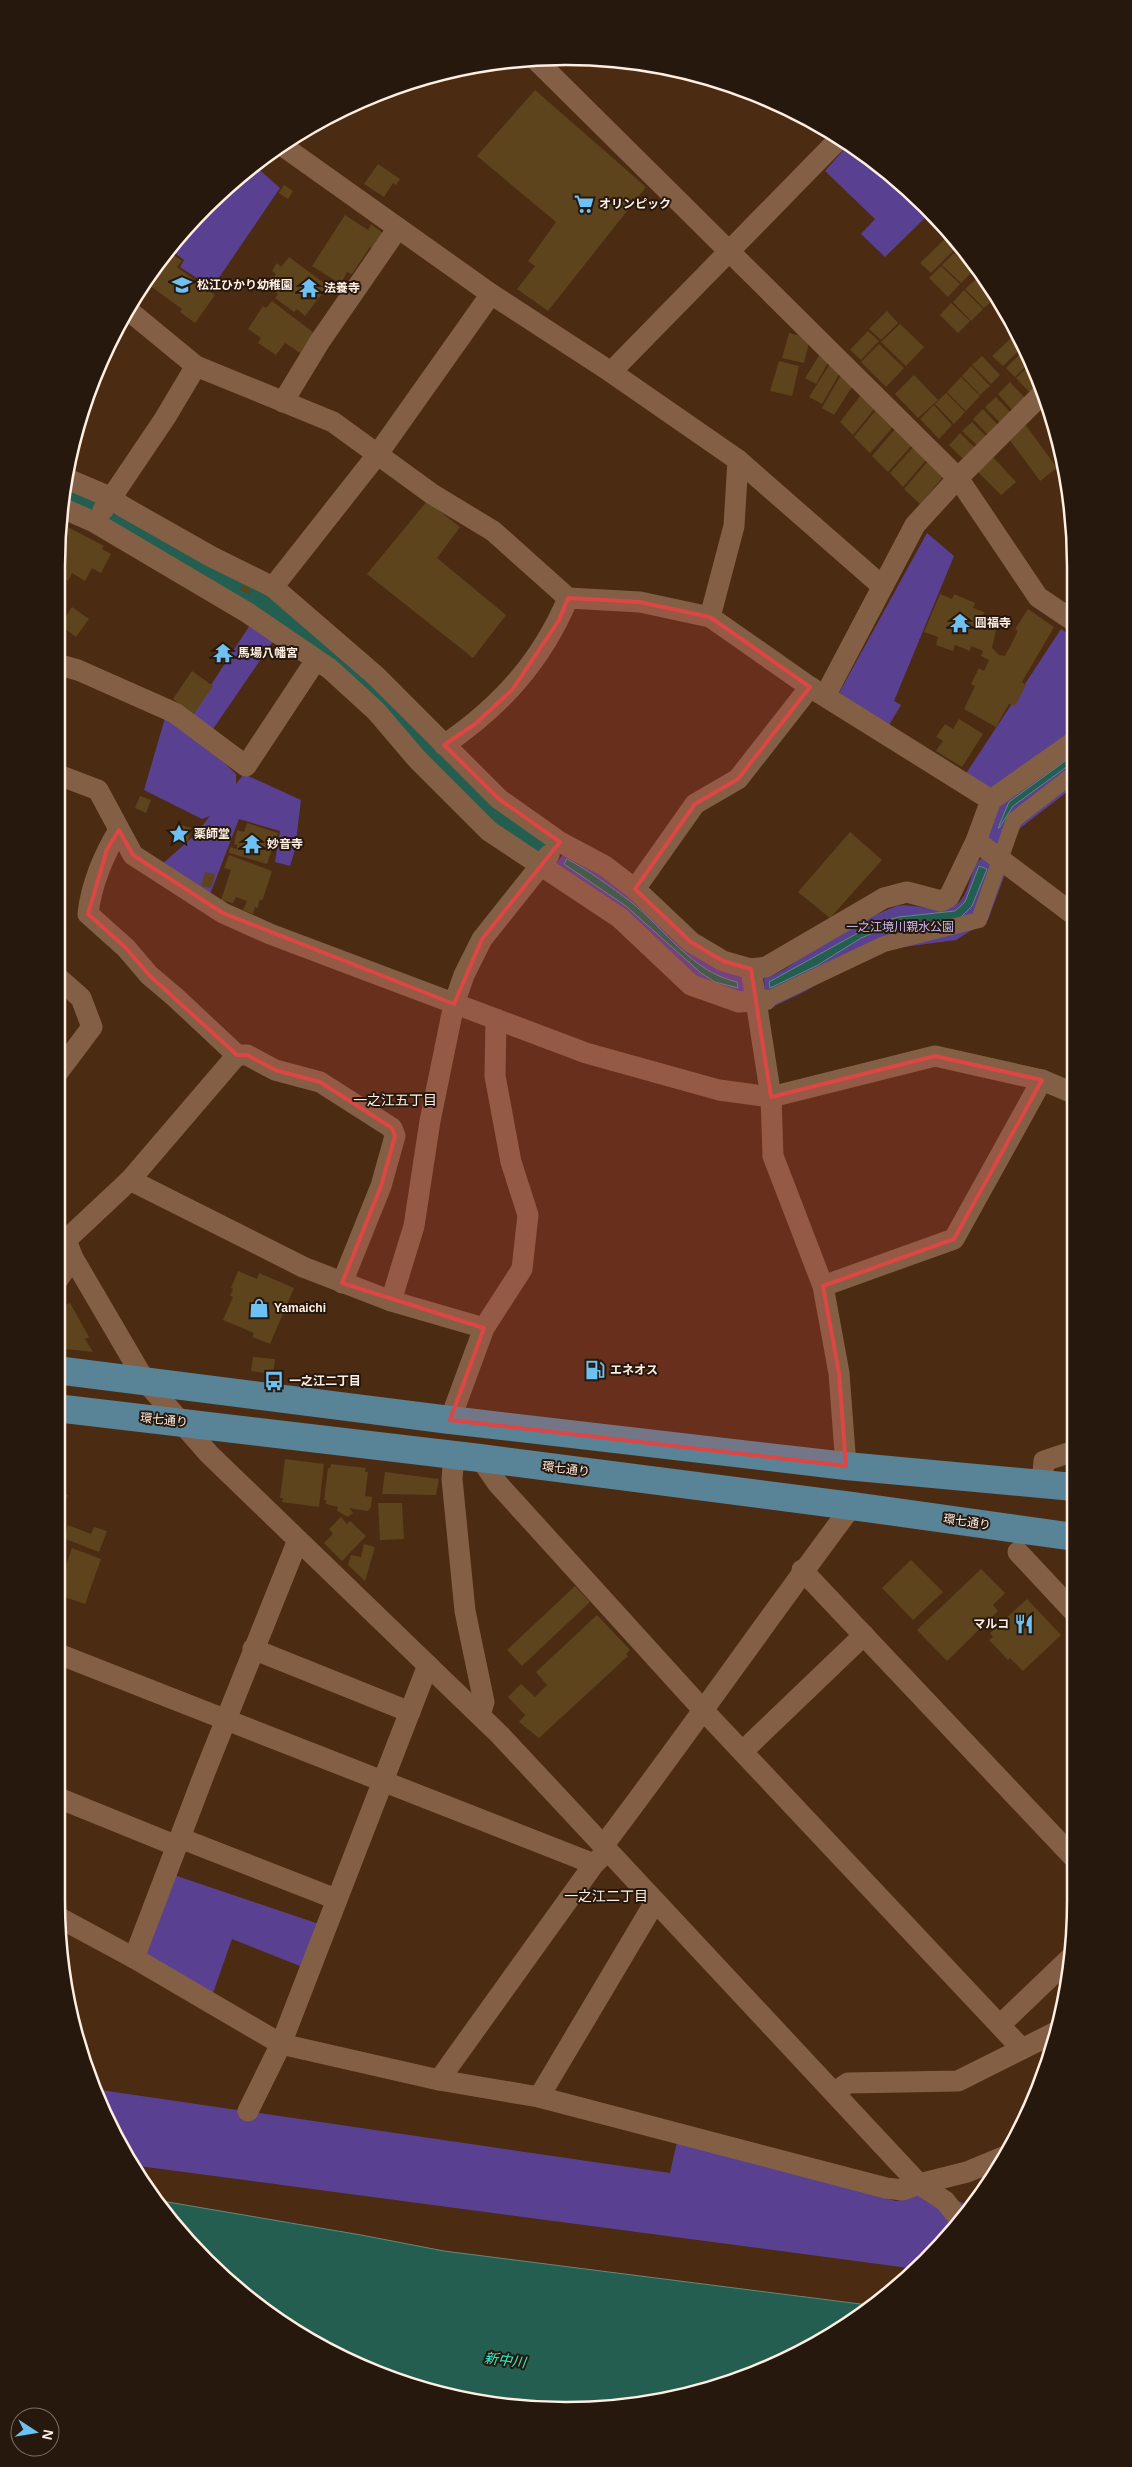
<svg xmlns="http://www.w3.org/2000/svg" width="1132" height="2467" viewBox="0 0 1132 2467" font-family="Helvetica,'Noto Sans JP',sans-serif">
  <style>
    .green { fill: #5a4090 }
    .water { fill: #235e51; stroke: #65897c }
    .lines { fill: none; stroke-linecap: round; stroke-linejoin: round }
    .river { stroke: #235e51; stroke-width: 35 }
    .building { fill: #5d441d }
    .pedestrian { stroke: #835f45; stroke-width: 16 }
    .minor { stroke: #835f45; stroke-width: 21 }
    .primary { stroke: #598397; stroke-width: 28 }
    .marked { fill: #dc4644; fill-opacity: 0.2; stroke: #dc4644; stroke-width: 4; stroke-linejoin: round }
    .labels { text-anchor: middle; stroke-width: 4; stroke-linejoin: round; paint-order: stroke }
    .poi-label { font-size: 12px; font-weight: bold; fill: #ffeee2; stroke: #27180e; text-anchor: start }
    .park-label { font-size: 12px; fill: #c7b9ef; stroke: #27180e }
    .street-label { font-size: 12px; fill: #ffeee2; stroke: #27180e }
    .neighbourhood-label { font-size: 14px; fill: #ffeee2; stroke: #27180e }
    .water-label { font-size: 14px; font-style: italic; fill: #2ef1cd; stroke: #27180e }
    .rim { fill: none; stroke: #ffeee2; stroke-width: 2.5 }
  </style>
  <rect width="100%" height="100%" fill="#4b2b12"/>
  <!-- green -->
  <g class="green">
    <path d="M848,145L858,151L884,176L888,173L929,214L885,257L861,234L875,219L825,171Z"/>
    <path d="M254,165L280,188L212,288L180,267L184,260L170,249L205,206Z"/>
    <path d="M64,485L271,592L552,842L533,867L365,708L274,640L211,732L190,717L252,622L62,511Z"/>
    <path d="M927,533L954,556L894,701L901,705L889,725L839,693Z"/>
    <path d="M1061,629L1072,636V730L998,787H984L965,775Z"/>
    <path d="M165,718L207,746L236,774V784L244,774L301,800L295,850L290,866L275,862L280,831L239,819L209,897L160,866L195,835L210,816L202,819L144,790Z"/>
    <path d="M1072,751V788L1019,829L1006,854L987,836L1000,804Z"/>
    <path d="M569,853L746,978L753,1011L689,986L623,923L545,876L562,856Z"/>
    <path d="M982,858L1008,866L988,920L956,940L874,951L804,992L766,1010L764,978C784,973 799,958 816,947C840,932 867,918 894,907C913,900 940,918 957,904C971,894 970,865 982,858Z"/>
    <path d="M174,1875L322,1925L305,1968L232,1939L213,1993L142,1954Z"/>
    <path d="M94,2089L670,2173L677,2142L896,2201L932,2192L972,2206L949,2237L916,2269L131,2165L124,2156Z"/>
  </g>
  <!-- water -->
  <g class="water">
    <path d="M1072,756V763L1013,806L999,828H998L1009,802Z"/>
    <path d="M567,859C588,870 611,887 631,902C665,929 692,972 737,982L738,988L715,982L701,973L626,906L564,864Z"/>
    <path d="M979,866L987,869L972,906L959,919L887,927L861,938L818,965L770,988L769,982L876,923L899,917L955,911L965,902Z"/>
    <path d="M156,2200L361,2235L444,2251L876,2306L821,2343L730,2384L633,2406L566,2411L467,2401L402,2384L311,2343L255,2305L183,2237Z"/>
  </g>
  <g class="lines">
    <!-- river -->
    <path class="river" d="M63,495L85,504L125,529L253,601L338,656L522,839L543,850"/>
  </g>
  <!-- building -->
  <g class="building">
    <path d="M535,90L646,187L548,311L517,289L535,266L528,261L556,222L477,156Z"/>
    <path d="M378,164L400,179L396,185L393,183L384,197L364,184Z"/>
    <path d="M284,185L293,191L288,199L279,193Z"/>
    <path d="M345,215L368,230L371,224L384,234L374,249L370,247L352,274L347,272L343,280L347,283L341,294L335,291L339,283L312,266Z"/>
    <path d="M946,238L956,248L931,273L920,263Z"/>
    <path d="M961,246L970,255L977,267L974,270L955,252Z"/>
    <path d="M168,251L182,261L177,267L215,295L195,323L180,312L182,309L149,285L157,273L153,270Z"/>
    <path d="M954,253L973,271L961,283L942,265Z"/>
    <path d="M289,257L328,286L305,316L297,309L294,312L275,298L278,294L267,285L276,274L272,271L277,263L281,267Z"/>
    <path d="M941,266L960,284L948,297L929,278Z"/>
    <path d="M977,278L995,298L984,308L965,289Z"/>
    <path d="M964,290L983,309L971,321L953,302Z"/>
    <path d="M272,301L314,333L300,353L285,343L276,355L258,343L261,338L248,329L263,306L266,308Z"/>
    <path d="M951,303L970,321L958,333L940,315Z"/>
    <path d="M887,311L898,323L881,340L869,329Z"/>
    <path d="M900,324L924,347L906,366L881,342Z"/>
    <path d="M868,331L879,341L861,360L850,350Z"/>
    <path d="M789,333L810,338L804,363L782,358Z"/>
    <path d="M1015,334L1023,347L1003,366L992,356Z"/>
    <path d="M879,344L904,368L886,387L861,362Z"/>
    <path d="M1025,349L1031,361L1015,377L1006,368Z"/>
    <path d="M820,354L830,359L816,384L805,378Z"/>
    <path d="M982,356L1000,375L991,384L972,365Z"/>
    <path d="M779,361L799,366L792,396L770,391Z"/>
    <path d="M1032,363L1040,383L1030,393L1016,378Z"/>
    <path d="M830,364L841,371L822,404L809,397Z"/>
    <path d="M971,366L990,386L980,395L962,376Z"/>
    <path d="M842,373L855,382L834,415L822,408Z"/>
    <path d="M914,375L938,400L918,418L895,394Z"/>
    <path d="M961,377L980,396L966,411L947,392Z"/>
    <path d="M1010,382L1026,399L1013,411L998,394Z"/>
    <path d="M946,393L965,412L954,424L935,404Z"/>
    <path d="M861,395L875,408L853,435L840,422Z"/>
    <path d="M996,397L1011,413L1000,423L985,407Z"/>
    <path d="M934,405L952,425L939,439L920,419Z"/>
    <path d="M983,409L998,425L988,435L973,419Z"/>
    <path d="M876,410L893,427L870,453L854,437Z"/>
    <path d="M972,422L987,437L978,446L962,431Z"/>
    <path d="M1025,424L1057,468L1040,481L1009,439Z"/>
    <path d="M896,428L913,444L888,472L872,456Z"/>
    <path d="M960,433L976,449L964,460L949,445Z"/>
    <path d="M914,446L927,459L903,487L890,473Z"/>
    <path d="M993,457L1016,482L1001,495L978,472Z"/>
    <path d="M928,461L944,476L920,504L904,489Z"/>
    <path d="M427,501L460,527L437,558L506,615L473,658L367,574Z"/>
    <path d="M60,523L104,546L102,549L111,554L101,573L92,568L85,581L72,573L68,581L56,574Z"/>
    <path d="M242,585L251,589L249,594L240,590Z"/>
    <path d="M940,594L952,599L954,594L975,603L973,608L984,612L981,624L996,630L992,648L999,655L1005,656L1018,631L1015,629L1028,609L1054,627L1022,682L1026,685L1015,706L1009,704L996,727L964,709L975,686L971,684L979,668L984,671L989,660L981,656L983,651L971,646L970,651L955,645L953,651L936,645L938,637L924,632Z"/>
    <path d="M72,607L89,619L76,637L60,625Z"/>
    <path d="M222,643L233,650L224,664L213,656Z"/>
    <path d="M192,671L213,686L194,714L173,699Z"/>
    <path d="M959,719L983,734L962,767L936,751L943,741L936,737L945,724L953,729Z"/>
    <path d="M140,796L151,800L146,813L135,808Z"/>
    <path d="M247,823L278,833L267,864L229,853L230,847L237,849V845L234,844L237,830L244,832Z"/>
    <path d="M177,824L191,828L188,842L174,839Z"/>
    <path d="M850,832L882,860L830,918L798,892Z"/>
    <path d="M229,855L272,871L263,899L259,901L258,908L255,907L253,914L243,910L247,901L236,897L233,903L221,900L231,870L224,868Z"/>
    <path d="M205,872L215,874L211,888L201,886Z"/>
    <path d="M238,1271L257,1279L259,1273L294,1288L270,1344L252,1337L254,1333L223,1320L233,1297L230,1296L233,1289L231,1288Z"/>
    <path d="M58,1293L65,1305L70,1303L89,1337L85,1339L93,1352L56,1348V1296Z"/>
    <path d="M253,1357L275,1359L273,1374L251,1371Z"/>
    <path d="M285,1459L324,1464L319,1507L282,1502L283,1498H280Z"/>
    <path d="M331,1464L366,1468L365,1472H368L365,1496L372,1497L371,1507L368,1511L349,1508L353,1513L348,1517L337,1511L338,1507L326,1504V1500H324L328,1468H330Z"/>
    <path d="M385,1472L439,1479L436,1495L382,1494Z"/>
    <path d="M56,1491L68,1495L57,1526H56Z"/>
    <path d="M378,1503H402L404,1539L380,1540Z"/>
    <path d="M341,1517L347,1524L350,1521L366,1536L342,1561L324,1543L333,1534L329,1529Z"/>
    <path d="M68,1525L91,1534L94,1527L107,1531L99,1552L63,1538Z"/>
    <path d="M364,1544L375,1547L365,1581L348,1565L351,1555L361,1557Z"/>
    <path d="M72,1548L101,1559L85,1604L56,1594Z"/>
    <path d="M911,1560L943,1592L913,1620L882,1588Z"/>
    <path d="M981,1569L1005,1593L993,1605L998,1611L947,1661L917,1630Z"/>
    <path d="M575,1586L590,1602L522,1666L507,1650Z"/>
    <path d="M1027,1599L1061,1635L1023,1671L1010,1658L1008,1660L989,1640L993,1637L990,1633Z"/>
    <path d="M597,1615L630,1650L626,1654L628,1656L539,1738L519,1722L525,1715L508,1697L521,1684L535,1697L547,1685L536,1672Z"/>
  </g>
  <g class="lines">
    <!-- pedestrian -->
    <path class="pedestrian" d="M766,1000L884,944L979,920L1014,820L1072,775"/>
    <!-- minor -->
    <g class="minor">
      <path d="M535,59L958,478L1038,597L1072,620"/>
      <path d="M280,144L491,294L611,372L738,460L882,586"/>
      <path d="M128,310L196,366L333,422L432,494L493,531L568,598L640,602L710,617L810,687L991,800"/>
      <path d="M611,372L838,140"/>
      <path d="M283,402L320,341L398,228"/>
      <path d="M65,478L112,498L122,506L212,557L273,587L376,676L499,799L560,842L605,866L635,889L691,942L723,961L751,969L766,967L884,898L907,892L941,901L949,897L976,841L991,800L1072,743"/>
      <path d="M62,508L94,522L248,613L330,669L376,711L417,759L489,831L620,918L691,985L739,1002L766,1000"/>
      <path d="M103,510L165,418L196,366"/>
      <path d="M273,587L377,455L491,294"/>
      <path d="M710,617L734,526L738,460"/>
      <path d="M56,664L78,670L175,713L246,766L316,660"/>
      <path d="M825,696L915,525L958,478L1043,393"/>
      <path d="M444,745C500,707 542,661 568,598"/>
      <path d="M56,774L98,790L133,855L223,913L270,934L586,1053L719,1090L771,1097L935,1056L1042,1080L1073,1093"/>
      <path d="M119,830C104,854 91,885 88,914L126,948L149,975L175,997L237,1055H247L275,1070L320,1082L392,1128L395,1136L381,1186L342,1283"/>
      <path d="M976,841L1073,914"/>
      <path d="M635,889L695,804L738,779L810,687"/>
      <path d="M751,969L771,1097L773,1156L823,1286L839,1373L846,1466"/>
      <path d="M56,1075L92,1027L81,998L56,976"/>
      <path d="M130,1180L237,1055"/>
      <path d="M56,1231L66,1240L73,1258L145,1381L209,1454L500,1735L919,2184L945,2201L961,2221"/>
      <path d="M66,1240L130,1180L303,1267L391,1301L484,1328"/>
      <path d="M56,1282L73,1258"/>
      <path d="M823,1286L954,1239L1042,1080"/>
      <path d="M391,1301L414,1226L430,1121L454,1004L464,975L482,939L549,855"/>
      <path d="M450,1420L484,1328L522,1269L528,1215L511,1162L495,1076L496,1019"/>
      <path d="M454,1454L452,1479L465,1611L484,1702L480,1715"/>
      <path d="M480,1458L498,1484L704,1711L1022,2049"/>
      <path d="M1042,1484L1044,1461L1074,1451"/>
      <path d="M1018,1552L1075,1613"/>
      <path d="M802,1570L1076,1860"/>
      <path d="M253,1649L410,1712"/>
      <path d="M56,1653L594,1864"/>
      <path d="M743,1751L864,1635"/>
      <path d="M56,1797L177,1846"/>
      <path d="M180,1838L336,1899"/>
      <path d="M603,1846C688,1734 768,1618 852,1506"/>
      <path d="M58,1917L134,1958L281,2044L439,2080L539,2097L886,2188L903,2190L919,2184L967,2172L1008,2155"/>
      <path d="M134,1958L205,1772L298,1540"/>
      <path d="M1000,2025L1070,1958"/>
      <path d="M439,2080L594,1864L604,1854"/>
      <path d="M835,2092L848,2083L958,2081L1056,2032"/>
      <path d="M539,2097L655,1902"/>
      <path d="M248,2111L281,2044L428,1665"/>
    </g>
    <!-- primary -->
    <g class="primary">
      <path d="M56,1370L450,1420L846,1466L1074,1487"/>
      <path d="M56,1408L480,1458L852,1506L1075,1537"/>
    </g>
  </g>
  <!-- marked area -->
  <path class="marked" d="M568,598L640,602L710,617L810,687L738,779L695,804L635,889L691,942L723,961L751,969L771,1097L935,1056L1042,1080L954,1239L823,1286L839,1373L846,1466L450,1420L484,1328L342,1283L381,1186L395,1136L392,1128L320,1082L275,1070L247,1055H237L149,975L126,948L88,914L107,849L119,830L133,855L223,913L454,1004L482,939L560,842L499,799L444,745L475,724L512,690L559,620Z"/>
  <!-- icons -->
  <defs>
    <symbol id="supermarket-bare" viewBox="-9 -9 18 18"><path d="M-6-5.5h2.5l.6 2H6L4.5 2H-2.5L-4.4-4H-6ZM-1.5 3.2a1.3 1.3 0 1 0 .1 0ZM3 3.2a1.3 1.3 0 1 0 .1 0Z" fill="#6ec2f3" stroke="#27180e" stroke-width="2.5" paint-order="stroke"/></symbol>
    <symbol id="school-bare" viewBox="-9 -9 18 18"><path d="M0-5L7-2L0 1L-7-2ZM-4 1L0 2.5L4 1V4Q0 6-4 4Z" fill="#6ec2f3" stroke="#27180e" stroke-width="2.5" paint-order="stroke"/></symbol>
    <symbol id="temple-bare" viewBox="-9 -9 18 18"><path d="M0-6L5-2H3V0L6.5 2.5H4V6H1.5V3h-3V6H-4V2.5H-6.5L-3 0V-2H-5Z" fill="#6ec2f3" stroke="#27180e" stroke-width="2.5" paint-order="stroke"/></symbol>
    <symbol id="sight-bare" viewBox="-9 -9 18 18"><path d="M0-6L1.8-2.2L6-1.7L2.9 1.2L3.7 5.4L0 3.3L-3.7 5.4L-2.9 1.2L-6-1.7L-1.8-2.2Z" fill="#6ec2f3" stroke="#27180e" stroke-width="2.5" paint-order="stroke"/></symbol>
    <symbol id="shop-bare" viewBox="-9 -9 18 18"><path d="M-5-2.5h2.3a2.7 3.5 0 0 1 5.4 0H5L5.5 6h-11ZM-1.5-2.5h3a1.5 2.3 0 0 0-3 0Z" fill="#6ec2f3" stroke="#27180e" stroke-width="2.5" paint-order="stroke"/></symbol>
    <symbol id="fuel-bare" viewBox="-9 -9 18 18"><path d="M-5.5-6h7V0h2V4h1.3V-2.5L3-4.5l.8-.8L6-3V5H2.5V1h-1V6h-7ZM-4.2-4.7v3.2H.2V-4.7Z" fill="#6ec2f3" stroke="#27180e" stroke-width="2.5" paint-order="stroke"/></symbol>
    <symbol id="bus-bare" viewBox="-9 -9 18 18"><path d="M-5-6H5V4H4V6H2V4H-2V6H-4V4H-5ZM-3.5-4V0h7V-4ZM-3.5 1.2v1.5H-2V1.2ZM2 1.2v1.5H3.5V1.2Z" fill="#6ec2f3" stroke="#27180e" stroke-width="2.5" paint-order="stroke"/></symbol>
    <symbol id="restaurant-bare" viewBox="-9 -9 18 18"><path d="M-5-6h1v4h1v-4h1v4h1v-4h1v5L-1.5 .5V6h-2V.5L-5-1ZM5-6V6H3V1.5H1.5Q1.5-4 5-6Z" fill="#6ec2f3" stroke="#27180e" stroke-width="2.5" paint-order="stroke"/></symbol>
  </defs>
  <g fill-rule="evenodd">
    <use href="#supermarket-bare" x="570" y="190" width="28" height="28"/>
    <use href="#school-bare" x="168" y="271" width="28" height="28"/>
    <use href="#temple-bare" x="295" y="274" width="28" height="28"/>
    <use href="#temple-bare" x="946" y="609" width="28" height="28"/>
    <use href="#temple-bare" x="209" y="639" width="28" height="28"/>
    <use href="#sight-bare" x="165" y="820" width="28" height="28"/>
    <use href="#temple-bare" x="238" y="830" width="28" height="28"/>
    <use href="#shop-bare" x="245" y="1294" width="28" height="28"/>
    <use href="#fuel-bare" x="581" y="1356" width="28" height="28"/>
    <use href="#bus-bare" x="260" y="1367" width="28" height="28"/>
    <use href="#restaurant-bare" x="1010" y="1610" width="28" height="28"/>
  </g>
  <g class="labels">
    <!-- poi labels -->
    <g class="poi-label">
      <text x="599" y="208">オリンピック</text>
      <text x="197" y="289">松江ひかり幼稚園</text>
      <text x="324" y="292">法養寺</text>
      <text x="975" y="627">圓福寺</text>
      <text x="238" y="657">馬場八幡宮</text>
      <text x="194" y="838">薬師堂</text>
      <text x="267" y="848">妙音寺</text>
      <text x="274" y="1312">Yamaichi</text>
      <text x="610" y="1374">エネオス</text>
      <text x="289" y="1385">一之江二丁目</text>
      <text x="1009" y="1628" text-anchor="end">マルコ</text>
    </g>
    <!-- park labels -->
    <g class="park-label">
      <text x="900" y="931">一之江境川親水公園</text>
    </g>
    <!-- street labels -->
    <g class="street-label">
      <text transform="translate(164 1420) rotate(6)" y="4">環七通り</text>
      <text transform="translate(566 1469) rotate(7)" y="4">環七通り</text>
      <text transform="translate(967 1522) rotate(8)" y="4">環七通り</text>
    </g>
    <!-- neighbourhood labels -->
    <g class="neighbourhood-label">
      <text x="395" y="1105">一之江五丁目</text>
      <text x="606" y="1901">一之江二丁目</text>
    </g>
    <!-- water labels -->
    <g class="water-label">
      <text transform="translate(505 2360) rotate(7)" y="5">新中川</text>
    </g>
  </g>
  <!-- crop -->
  <path d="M0 0H1132V2467H0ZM566 65H566A501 501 0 0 1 1067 566V1901A501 501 0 0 1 566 2402H566A501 501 0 0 1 65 1901V566A501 501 0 0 1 566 65Z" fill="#27180e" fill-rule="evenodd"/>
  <path class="rim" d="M566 65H566A501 501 0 0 1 1067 566V1901A501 501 0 0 1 566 2402H566A501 501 0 0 1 65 1901V566A501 501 0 0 1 566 65Z"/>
  <!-- north arrow -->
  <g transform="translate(35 2432) rotate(102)"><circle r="24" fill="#27180e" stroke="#7d6e63"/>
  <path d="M0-4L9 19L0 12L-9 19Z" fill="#6ec2f3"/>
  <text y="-8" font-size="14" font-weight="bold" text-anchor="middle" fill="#ffeee2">N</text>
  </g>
</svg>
